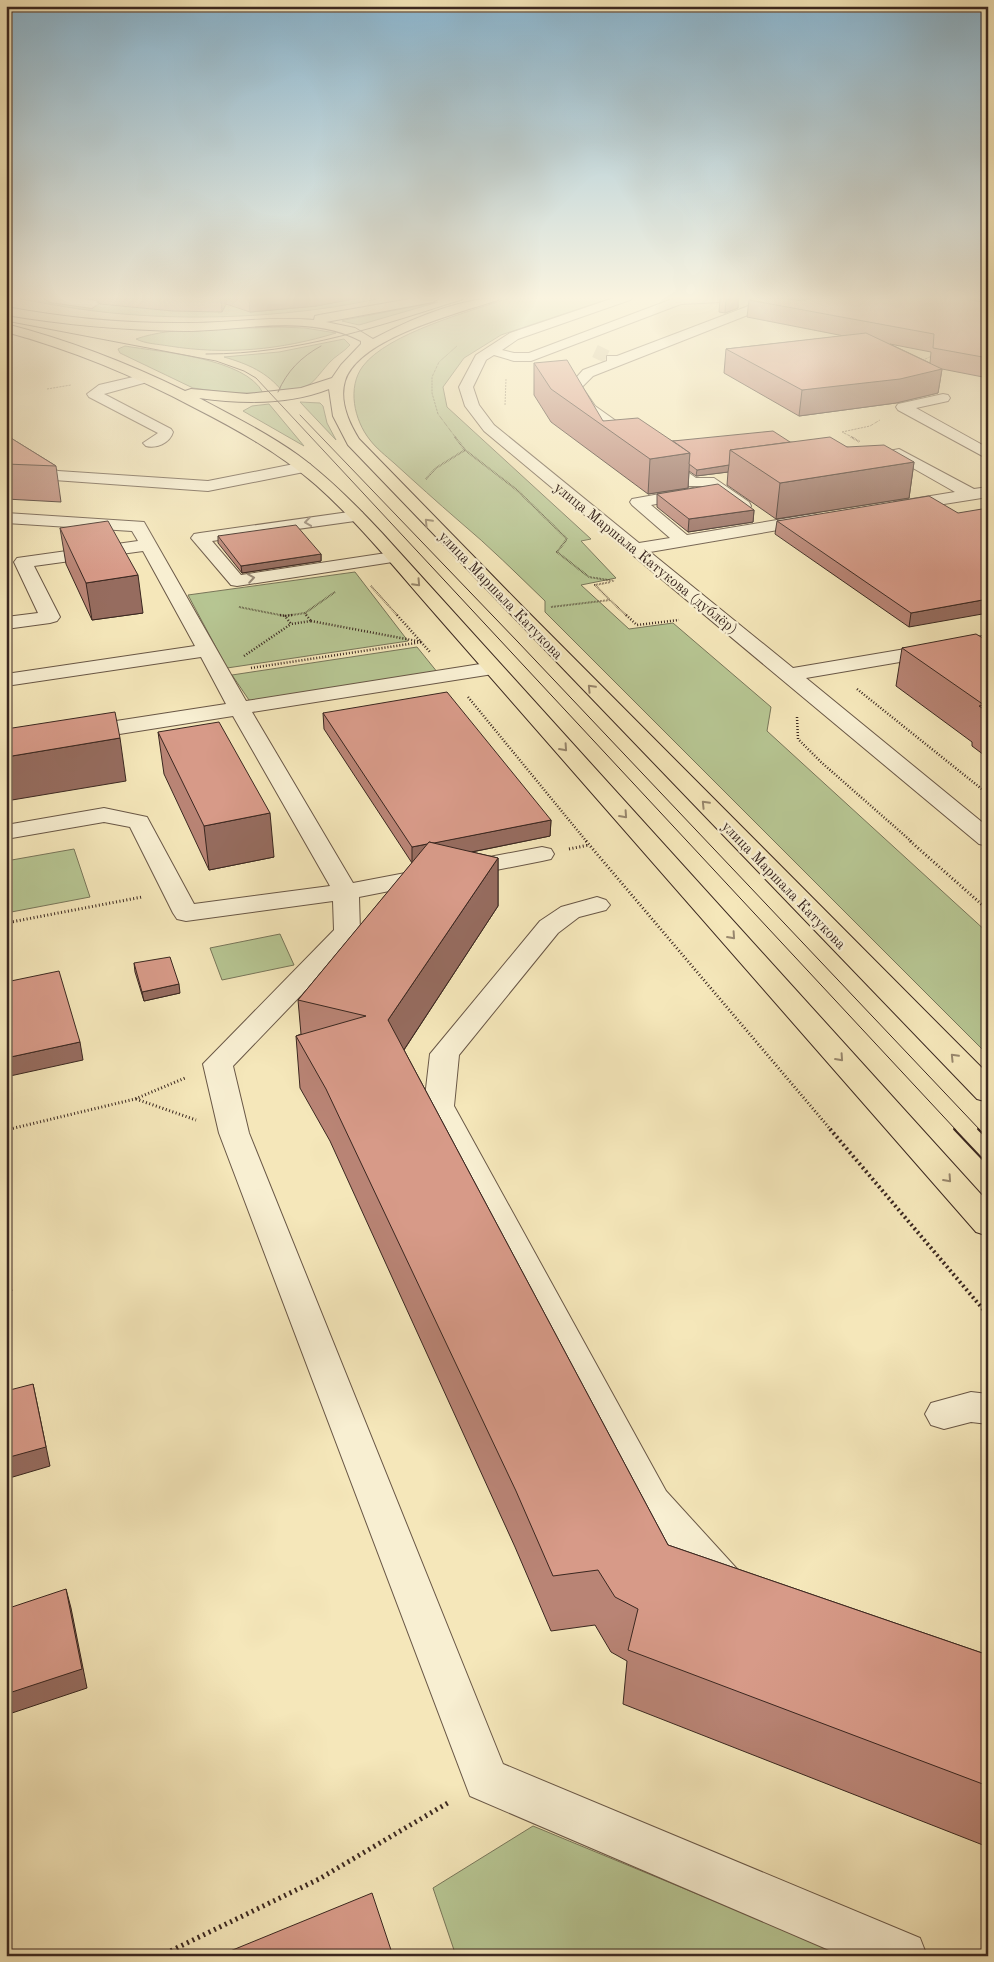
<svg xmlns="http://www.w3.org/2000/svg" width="994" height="1962" viewBox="0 0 994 1962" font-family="'Old Standard TT',serif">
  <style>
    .green { fill: #b7c693; stroke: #78765a }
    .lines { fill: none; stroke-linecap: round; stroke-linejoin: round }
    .minor-tunnel { stroke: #d0c19b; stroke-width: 13; stroke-dasharray: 13 7; stroke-linecap: butt }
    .minor-casing { stroke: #695746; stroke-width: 2 }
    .major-casing { stroke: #3a2720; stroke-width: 2 }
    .path-far5 { stroke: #3a2720; stroke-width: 1; stroke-dasharray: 0.5 1; stroke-linecap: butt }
    .path-far4 { stroke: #3a2720; stroke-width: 2; stroke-dasharray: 0.5 1; stroke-linecap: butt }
    .path-far3 { stroke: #3a2720; stroke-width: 2.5; stroke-dasharray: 1 2; stroke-linecap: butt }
    .path-far2 { stroke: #3a2720; stroke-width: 3; stroke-dasharray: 1 2.5; stroke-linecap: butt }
    .path-far1 { stroke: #3a2720; stroke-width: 4; stroke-dasharray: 2 3; stroke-linecap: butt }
    .path { stroke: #3a2720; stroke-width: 5; stroke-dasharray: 2 4; stroke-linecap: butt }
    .minor { fill: #f8efd2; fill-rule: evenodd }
    .major { fill: #f5e7ba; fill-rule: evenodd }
    .tram-far1 { stroke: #3a2720; stroke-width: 1 }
    .tram { stroke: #3a2720; stroke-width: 2 }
    .wall { fill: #b98475; stroke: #3a2720; fill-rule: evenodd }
    .shaded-wall { fill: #966c5f; stroke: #3a2720 }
    .building { fill: #d79a88; stroke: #3a2720 }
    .oneway { stroke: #998b79 }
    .oneway2 { stroke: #98876d }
    .labels { text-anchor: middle; stroke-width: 4.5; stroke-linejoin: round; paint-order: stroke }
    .far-street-label { font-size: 15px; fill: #3a2720; stroke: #f8efd2 }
  </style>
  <rect width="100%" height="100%" fill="#f5e7ba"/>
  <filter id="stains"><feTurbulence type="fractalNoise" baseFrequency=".004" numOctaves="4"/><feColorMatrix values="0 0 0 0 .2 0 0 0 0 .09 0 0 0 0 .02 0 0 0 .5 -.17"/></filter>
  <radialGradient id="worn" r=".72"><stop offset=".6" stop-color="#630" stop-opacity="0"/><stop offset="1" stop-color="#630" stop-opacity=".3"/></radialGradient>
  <!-- green -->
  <g class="green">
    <path d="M17,298H381C301,316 204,321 123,314C87,311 52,305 17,298Z"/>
    <path d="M510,298H611L501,335L464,358L443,387L447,407L591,539L581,541L616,578L581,585L629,629L673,623L771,707L767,731L988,933V1055L545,612V601C517,574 489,546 459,521C437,502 416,483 394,463C386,456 376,448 370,440C354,420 347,387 363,366C388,333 471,311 510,298Z"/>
    <path d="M438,302L359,325L342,321L345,320Z"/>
    <path d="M278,327L305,328L336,333C281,350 226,355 169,346C158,344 146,344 136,339C175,325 235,330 278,327Z"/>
    <path d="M344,339L350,345C344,352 335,356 329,363C308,387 315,385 283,392C267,372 248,364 224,357L279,352Z"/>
    <path d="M125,346C160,352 246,358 263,393H230L193,388L120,353L118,349Z"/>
    <path d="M300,402L320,403L323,406L327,423L336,440Z"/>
    <path d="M269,404L304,446L243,411L252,406Z"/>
    <path d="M355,572L408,641L227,668L188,595Z"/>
    <path d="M417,647L438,673L255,702L249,700L232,675Z"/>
    <path d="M74,849L90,897L6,913V861Z"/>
    <path d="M280,934L294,965L222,980L210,948Z"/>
    <path d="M533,1826L847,1956H456L433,1888Z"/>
  </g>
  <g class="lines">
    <!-- minor-tunnel -->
    <path class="minor-tunnel" d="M595,351L612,359"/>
    <defs>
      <g id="minor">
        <path d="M44,298H76L96,301L98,304L92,308L50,302Z"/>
        <path d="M614,298H632L630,300L518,339L502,350L514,353H529L675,298H727L721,302L681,304L531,361H514L494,355L486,360L473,387L479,405L494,425L639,543L670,538L632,505L630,502L632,499L693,488L699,490L701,493L699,496L651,505L687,535L813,514L819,515L821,519L819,523L813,524L650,552L793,668L988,635V647L806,678L988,827V846L979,844L484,431L465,406L459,387L476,355L510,333Z"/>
        <path d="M759,302L765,306L763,309L593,376L582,387L595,406L696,478H714L749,502L751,506L749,510H737L705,486H687L585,412L568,387L583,370L607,361V356H617Z"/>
        <path d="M146,374L153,378L151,381L104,394L171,429L173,432C170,443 156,449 146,446L143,443L158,433L89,397L87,394L99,385Z"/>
        <path d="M943,394L948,395L950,398L948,401L916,408L988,448V459L898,410L896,407L898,404Z"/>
        <path d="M6,442L58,471L208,481L304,462L310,464L312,467L310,470L304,472L208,491L54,480L48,478L6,453Z"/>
        <path d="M899,449L974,489L988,487V497L900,511L894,510L892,506L894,502L955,492L897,459L880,462L875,460L872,457L875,454Z"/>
        <path d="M356,511L362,512L364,516L362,520L212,541L241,575L393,552L399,553L402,557L399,561L237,586L231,585L191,538L194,534L200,533Z"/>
        <path d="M6,513L144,522L246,701L493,662L500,664L503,668L500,672L493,674L252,712L353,883L542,847L551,849L554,854L551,859L542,861L359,897L360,932L356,938L233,1066L249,1133L503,1764L920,1938L927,1956H843L470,1796L219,1133L203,1064L334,930L333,901L186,921L177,919L173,913L130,827L104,822L6,839V825L104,808L147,817L194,904L330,886L233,716L6,752V738L226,704L201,657L6,686V674L195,646L143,551L34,566L60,617L57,621L50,623L6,629V617L38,613L14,562L17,558L138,541L132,531L6,523Z"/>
        <path d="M597,897L606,900L610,905L606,910L579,917L558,933L459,1055L454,1106L666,1491L738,1570L744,1583L738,1596L723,1601L708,1596L638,1515L424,1106L430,1054L435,1048L540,921L561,907Z"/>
        <path d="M971,1392L988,1394V1424L971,1422L944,1429L931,1425L925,1414L931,1403Z"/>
      </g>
      <path id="major" d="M415,298H439L433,302L326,322L355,328L373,339C409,320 459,298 500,298L498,300C459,313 358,338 345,381C339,401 349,423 359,439L524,608L988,1074V1102L977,1099L348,445L333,416L329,389C288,405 242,404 199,398C233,416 267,433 298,455C329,478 356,505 382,533L988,1202V1236L976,1232L436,615C397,571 360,524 316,485C279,453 238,430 195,408C135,376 72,350 6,332V324C68,340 128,363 185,391L191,389L247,394L301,388L332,378L341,365L361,344V341C308,313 241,331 184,331C124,330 65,325 6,315V307C66,318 127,324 188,323C230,323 272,316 314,320L315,316L319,315Z"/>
    </defs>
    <!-- minor casing -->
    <use href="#minor" class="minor-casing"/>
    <!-- major casing -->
    <use href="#major" class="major-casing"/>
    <!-- path-far5 -->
    <g class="path-far5">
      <path d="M921,361L934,355"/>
      <path d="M47,389L71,385"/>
      <path d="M505,405L506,379"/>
      <path d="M456,438L438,414L432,393V377L439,362L457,346"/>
      <path d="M854,438L842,432L870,426L880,420"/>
    </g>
    <!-- path-far4 -->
    <g class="path-far4">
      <path d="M455,437L465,450L517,490L567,539L557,552L589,577L614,581"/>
      <path d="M851,437L860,442"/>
      <path d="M426,479L436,468L465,450"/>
      <path d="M371,586L398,616"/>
      <path d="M609,599L595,585L611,582"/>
      <path d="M239,607L285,616"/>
      <path d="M551,607L610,600L627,616"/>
      <path d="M305,613L335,592"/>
      <path d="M285,616L305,613L307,616"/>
    </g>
    <!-- path-far3 -->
    <g class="path-far3">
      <path d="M280,615L285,616"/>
      <path d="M292,615L285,616L291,624L311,621"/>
      <path d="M306,615L311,621"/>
      <path d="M397,615L430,652"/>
      <path d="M626,615L637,625L679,620"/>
      <path d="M244,656L291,624"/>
      <path d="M251,668L422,642L311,621"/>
      <path d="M857,689L988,794"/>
      <path d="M468,697L587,842"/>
      <path d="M797,717L798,739L821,762L912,842"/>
    </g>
    <!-- path-far2 -->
    <g class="path-far2">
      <path d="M586,841L831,1130"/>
      <path d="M910,841L988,910"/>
      <path d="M569,849L589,845"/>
      <path d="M6,923L142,897"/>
      <path d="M136,1099L196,1120"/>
      <path d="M6,1130L135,1099L185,1078"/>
    </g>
    <!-- path-far1 -->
    <g class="path-far1">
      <path d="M830,1129L988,1315"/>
      <path d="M6,1130L11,1129"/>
    </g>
    <!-- path -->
    <path class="path" d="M160,1956L319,1879L451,1801"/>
    <!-- minor -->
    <use href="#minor" class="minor"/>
    <!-- major -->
    <use href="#major" class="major"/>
    <!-- tram-far1 -->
    <g class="tram-far1">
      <path d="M6,321L216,361L244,371L256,378L956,1130"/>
      <path d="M206,354C301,354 379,326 468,298"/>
      <path d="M278,392C287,371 301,357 321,346"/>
      <path d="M300,415L518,642L980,1130"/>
    </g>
    <!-- tram -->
    <g class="tram">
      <path d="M954,1129L988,1165"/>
      <path d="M978,1129L988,1139"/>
    </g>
  </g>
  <!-- wall -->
  <g class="wall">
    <path d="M86,298H358L316,306L250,312L226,304L222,312L173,311L100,304L96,299Z"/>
    <path d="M720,298H738V308L725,313L719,312Z"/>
    <path d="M753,298H988V378L942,369L938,393L896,403L799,416L724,373L726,349L844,336L747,317L749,300ZM890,344L931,352L930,363Z"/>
    <path d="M534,363L603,421L673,441L790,442L847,447L914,462L909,498L776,519L727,485L728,472L696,476L689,471L688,488L648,494L551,422L534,395Z"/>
    <path d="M6,435L56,466L61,502L6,499Z"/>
    <path d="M657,494L754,510L753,522L688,532L657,507Z"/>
    <path d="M958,513L909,627L775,534L777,521Z"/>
    <path d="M60,528L143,613L92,620L66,564Z"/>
    <path d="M218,536L321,554V561L242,573L218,543Z"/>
    <path d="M988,641V758L972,746V742L896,686L902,648Z"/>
    <path d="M323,713L551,820L550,836L472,852L498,858V906L404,1050L668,1545L988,1655V1847L623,1704L627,1661L611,1652L595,1625L551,1631L515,1547L330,1141L300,1088L296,1036L301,1034L298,1000L412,863L324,729Z"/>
    <path d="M158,732L274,857L209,870L164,774Z"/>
    <path d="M134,963L180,993L144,1001L135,972Z"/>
  </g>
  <!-- shaded-wall -->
  <g class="shaded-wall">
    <path d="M221,298H226V304L222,312Z"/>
    <path d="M249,298H358L316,306L250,312Z"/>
    <path d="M726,298H738V308L725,313Z"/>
    <path d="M800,298H822L799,307Z"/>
    <path d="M942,369L938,393L896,403L799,416L802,390Z"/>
    <path d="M690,453L688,488L648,494L650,459Z"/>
    <path d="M914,462L909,498L776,519L780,483Z"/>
    <path d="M729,465L728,472L696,476L697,470Z"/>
    <path d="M754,510L753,522L688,532L689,519Z"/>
    <path d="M321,554V561L242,573L241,566Z"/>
    <path d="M138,575L143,613L92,620L86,583Z"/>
    <path d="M988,599V613L909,627L911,613Z"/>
    <path d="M120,738L126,781L6,801V757Z"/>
    <path d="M270,813L274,857L209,870L204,826Z"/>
    <path d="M551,820L550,836L412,864V847Z"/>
    <path d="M498,858V906L390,1071L388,1020Z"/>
    <path d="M179,984L180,993L144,1001L142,992Z"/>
    <path d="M80,1042L83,1060L10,1076L6,1058Z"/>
    <path d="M6,1265L12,1291L6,1293Z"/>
    <path d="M33,1384L37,1403L50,1466L6,1479V1458Z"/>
    <path d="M66,1589L71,1608L87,1688L6,1715V1694Z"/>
  </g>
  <!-- building -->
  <g class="building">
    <path d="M753,298H783L802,301L811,298H960L988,303V358L933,348L934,334L749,300Z"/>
    <path d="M866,333L942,369L900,379L802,390L726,349Z"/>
    <path d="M567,360L603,421L638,418L690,453L650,459L551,389L534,363Z"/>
    <path d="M773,431L790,442L730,450L729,465L697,470L689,464L690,453L673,441Z"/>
    <path d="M6,435L56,466L6,464Z"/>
    <path d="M830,437L847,447L884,445L914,462L780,483L730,450Z"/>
    <path d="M718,484L754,510L689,519L657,494Z"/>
    <path d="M929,496L958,513L988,508V599L911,613L777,521Z"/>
    <path d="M108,521L138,575L86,583L60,528Z"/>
    <path d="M296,525L321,554L241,566L218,536Z"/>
    <path d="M976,634L988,641V712L979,706L984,705L902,648Z"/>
    <path d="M447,692L551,820L434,843L429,842L427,844L412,847L323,713Z"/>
    <path d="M115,712L120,738L6,757V729Z"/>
    <path d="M219,722L270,813L204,826L158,732Z"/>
    <path d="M429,842L498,858L388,1020L668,1545L988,1655V1786L628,1650L638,1609L615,1597L598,1570L553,1576L516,1491L326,1089L296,1036L366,1016L298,1000Z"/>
    <path d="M170,957L179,984L142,992L134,963Z"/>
    <path d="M59,971L80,1042L6,1058V982Z"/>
    <path d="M33,1384L46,1447L6,1458V1391Z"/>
    <path d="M66,1589L82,1669L6,1694V1609Z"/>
    <path d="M372,1893L393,1956H218Z"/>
  </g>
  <!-- one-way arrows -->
  <defs><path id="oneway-chevron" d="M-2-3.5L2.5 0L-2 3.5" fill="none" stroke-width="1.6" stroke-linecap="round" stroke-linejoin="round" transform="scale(1.25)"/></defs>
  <g class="oneway">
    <use href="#oneway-chevron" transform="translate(308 522) rotate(172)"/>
    <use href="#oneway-chevron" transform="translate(251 578) rotate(-9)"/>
  </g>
  <g class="oneway2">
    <use href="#oneway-chevron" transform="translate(428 522) rotate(-134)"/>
    <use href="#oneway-chevron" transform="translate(417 583) rotate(47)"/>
    <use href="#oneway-chevron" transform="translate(591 688) rotate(-134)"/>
    <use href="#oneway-chevron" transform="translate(564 748) rotate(48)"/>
    <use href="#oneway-chevron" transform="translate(705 804) rotate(-134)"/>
    <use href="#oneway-chevron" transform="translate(624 815) rotate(48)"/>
    <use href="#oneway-chevron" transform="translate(732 936) rotate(48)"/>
    <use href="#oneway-chevron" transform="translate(954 1057) rotate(-134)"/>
    <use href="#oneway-chevron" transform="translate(840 1058) rotate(48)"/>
    <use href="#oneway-chevron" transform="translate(948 1179) rotate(48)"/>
  </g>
  <!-- sky -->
  <linearGradient id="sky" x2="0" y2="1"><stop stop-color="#8ab8d4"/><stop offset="0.52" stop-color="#faf4e0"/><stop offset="1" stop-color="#faf4e0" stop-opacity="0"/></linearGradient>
  <rect width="994" height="573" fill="url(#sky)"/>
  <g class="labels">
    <!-- far-street labels -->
    <g class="far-street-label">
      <text transform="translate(646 558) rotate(39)" y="5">улица Маршала Катукова (дублёр)</text>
      <text transform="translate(501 595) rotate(46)" y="5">улица Маршала Катукова</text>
      <text transform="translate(784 885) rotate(46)" y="5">улица Маршала Катукова</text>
    </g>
  </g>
  <!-- margin -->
  <rect width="994" height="1962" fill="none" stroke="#f5e7ba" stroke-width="25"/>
  <rect x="8" y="8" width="979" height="1947" fill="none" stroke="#3a2720" stroke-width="2.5"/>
  <rect x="12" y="12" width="969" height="1937" fill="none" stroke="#3a2720"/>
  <rect width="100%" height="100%" filter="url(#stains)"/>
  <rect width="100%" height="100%" fill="url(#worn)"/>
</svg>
